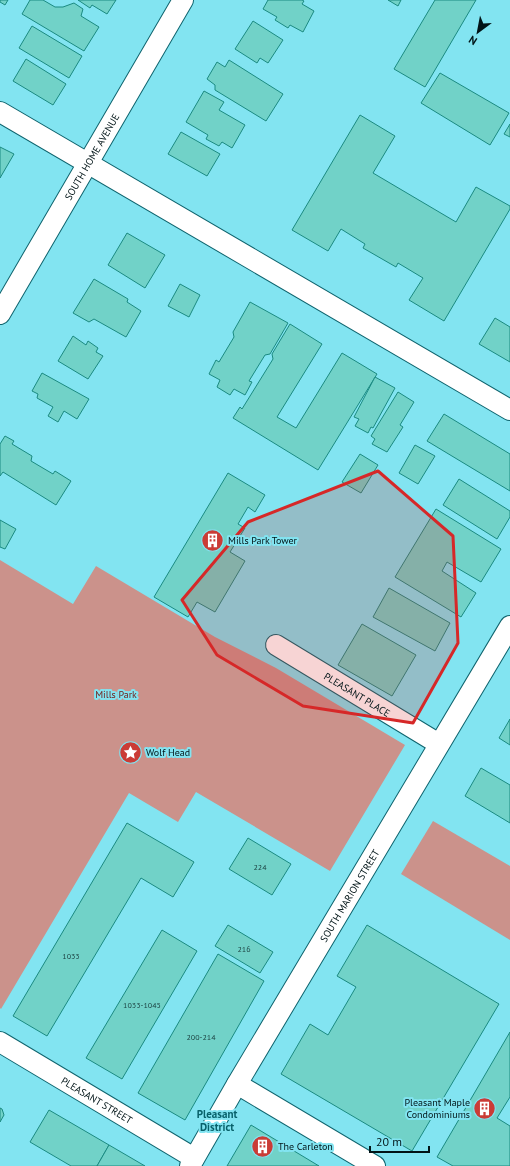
<svg xmlns="http://www.w3.org/2000/svg" width="510" height="1166" viewBox="0 0 510 1166" font-family="'PT Sans',sans-serif">
  <style>
    .green { fill: #cb928b }
    .building { fill: #71d2c8; stroke: #1b8a81 }
    .lines { fill: none; stroke-linecap: round; stroke-linejoin: round }
    .minor-casing { stroke: #0f646e; stroke-width: 22 }
    .minor { stroke: #fff; stroke-width: 20 }
    .marked { fill: #d62828; fill-opacity: 0.2; stroke: #d62828; stroke-width: 3; stroke-linejoin: round }
    .labels { text-anchor: middle; stroke-width: 4; stroke-linejoin: round; paint-order: stroke }
    .number-label { font-size: 8px; fill: #1d4443 }
    .street-label { font-size: 10px; fill: #011417; stroke: #82e4f1 }
    .poi-label { font-size: 10px; fill: #011417; stroke: #82e4f1; text-anchor: start }
    .park-label { font-size: 10px; fill: #72211d; stroke: #82e4f1 }
    .neighbourhood-label { font-size: 11px; font-weight: bold; fill: #08616a; stroke: #82e4f1 }
  </style>
  <rect width="100%" height="100%" fill="#82e4f1"/>
  <!-- green -->
  <g class="green">
    <path d="M0,560L73,604L96,566L215,637L276,668L405,745L330,871L196,792L178,822L129,793L1,1009L0,1008Z"/>
    <path d="M433,821L510,866V940L401,874Z"/>
  </g>
  <!-- building -->
  <g class="building">
    <path d="M0,0H8L5,5L0,2Z"/>
    <path d="M30,0H43L55,7H63L74,3L83,9L81,16L99,27L84,51L22,14Z"/>
    <path d="M78,0H116L107,14L92,5L90,8Z"/>
    <path d="M268,0H302L304,1L302,4L314,11L303,32L290,25L288,28L275,20L277,17L263,9Z"/>
    <path d="M388,0H401L398,6Z"/>
    <path d="M435,0H476L425,87L394,69Z"/>
    <path d="M253,21L283,40L268,63L260,58L257,63L235,49Z"/>
    <path d="M32,26L82,56L69,78L19,48Z"/>
    <path d="M26,59L66,84L53,105L13,81Z"/>
    <path d="M229,60L283,94L266,121L215,90V85L207,79L217,62L225,67Z"/>
    <path d="M440,73L509,113L490,145L421,103Z"/>
    <path d="M204,91L224,102L219,110L245,125L232,148L222,142L219,146L206,139L208,135L186,122Z"/>
    <path d="M360,115L395,136L373,173L456,222L476,187L510,206V209L444,321L409,300L423,278L398,263L396,267L363,248L365,244L341,229L328,251L292,230Z"/>
    <path d="M510,124V137L504,134Z"/>
    <path d="M181,132L220,154L207,176L168,154Z"/>
    <path d="M0,147L14,154L0,178Z"/>
    <path d="M127,233L165,255L145,288L108,265Z"/>
    <path d="M94,279L128,299L127,302L141,311L126,337L94,319L89,322L73,313Z"/>
    <path d="M180,284L200,295L189,317L168,306Z"/>
    <path d="M250,302L288,323L270,354L265,355L249,381L252,382L245,395L234,389L230,395L217,387L220,380L209,374L216,360L219,362L234,337L233,332Z"/>
    <path d="M495,318L510,327V362L479,344Z"/>
    <path d="M290,324L322,344L277,417L296,428L342,353L377,374L318,470L233,418L240,407L242,409L273,359L272,354Z"/>
    <path d="M73,336L86,345L88,341L98,348L96,352L103,356L88,379L58,361Z"/>
    <path d="M42,373L89,399L77,419L64,411L58,422L48,416L53,407L37,398L38,394L32,391Z"/>
    <path d="M375,377L395,388L373,428L371,427L368,433L355,426L359,419L354,417Z"/>
    <path d="M398,392L414,402L400,425L403,427L387,452L372,444L375,439L371,436Z"/>
    <path d="M444,414L510,454V491L427,441Z"/>
    <path d="M5,436L14,441L12,444L32,456L31,461L53,474L55,471L71,481L56,505L3,472L0,476V444Z"/>
    <path d="M415,445L435,456L418,484L399,473Z"/>
    <path d="M360,454L378,465L361,493L342,482Z"/>
    <path d="M228,473L265,495L255,512L248,507L238,524L245,528L230,552L245,561L215,612L197,602L188,617L154,597Z"/>
    <path d="M459,479L510,511V517L497,539L443,505Z"/>
    <path d="M436,509L501,549L481,582L447,562L442,571L476,593L461,617L395,577Z"/>
    <path d="M0,520L16,529L5,549L0,547Z"/>
    <path d="M389,588L450,623L435,651L373,617Z"/>
    <path d="M362,624L416,655L392,696L338,665Z"/>
    <path d="M510,719V745L499,738Z"/>
    <path d="M481,768L510,785V823L465,796Z"/>
    <path d="M127,823L194,862L173,897L141,878L47,1036L13,1016Z"/>
    <path d="M248,838L291,864L272,895L229,869Z"/>
    <path d="M228,925L273,952L260,973L215,946Z"/>
    <path d="M367,925L499,1004L412,1151L281,1074L310,1024L328,1035L356,987L337,976Z"/>
    <path d="M162,930L197,951L122,1079L86,1058Z"/>
    <path d="M218,954L264,981L185,1120L138,1093Z"/>
    <path d="M510,1032V1097L497,1118L510,1126V1166H453L437,1157Z"/>
    <path d="M0,1108L2,1109L4,1115L0,1122Z"/>
    <path d="M49,1110L109,1145L97,1166H71L30,1142Z"/>
    <path d="M251,1125L319,1166H227Z"/>
    <path d="M109,1145L145,1166H97Z"/>
  </g>
  <g class="lines">
    <defs>
      <g id="minor">
        <path d="M0,112L510,410"/>
        <path id="s1" d="M0,314L183,0"/>
        <path id="s2" d="M276,645L439,744"/>
        <path id="s3" d="M0,1042L194,1158"/>
        <path d="M237,1084L375,1166"/>
        <path id="s4" d="M190,1166L237,1084L510,626"/>
      </g>
    </defs>
    <!-- minor casing -->
    <use href="#minor" class="minor-casing"/>
    <!-- minor -->
    <use href="#minor" class="minor"/>
  </g>
  <!-- marked area -->
  <path class="marked" d="M378,471L453,536L458,643L413,723L303,706L217,655L182,600L248,522Z"/>
  <!-- icons -->
  <defs>
    <symbol id="building-disc" viewBox="-11 -11 22 22"><circle r="9.5" fill="#ca3c36" stroke="#82e4f1"/><path d="M-4-6H4V6H1V3H-1V6H-4ZM-2.5-4.3h1.7v1.8h-1.7ZM.8-4.3h1.7v1.8H.8ZM-2.5-1h1.7V.8h-1.7ZM.8-1h1.7V.8H.8Z" fill="#fff"/></symbol>
    <symbol id="sight-disc" viewBox="-11 -11 22 22"><circle r="9.5" fill="#ca3c36" stroke="#82e4f1"/><path d="M0-6L1.8-2.2L6-1.7L2.9 1.2L3.7 5.4L0 3.3L-3.7 5.4L-2.9 1.2L-6-1.7L-1.8-2.2Z" fill="#fff"/></symbol>
  </defs>
  <g fill-rule="evenodd">
    <use href="#building-disc" x="200" y="528" width="25" height="25"/>
    <use href="#sight-disc" x="118" y="740" width="25" height="25"/>
    <use href="#building-disc" x="472" y="1096" width="25" height="25"/>
    <use href="#building-disc" x="250" y="1134" width="25" height="25"/>
  </g>
  <g class="labels">
    <!-- number labels -->
    <g class="number-label">
      <text x="260" y="870">224</text>
      <text x="244" y="952">216</text>
      <text x="71" y="959">1033</text>
      <text x="142" y="1008">1033-1045</text>
      <text x="201" y="1040">200-214</text>
    </g>
    <!-- street labels -->
    <g class="street-label">
      <text dy="4" stroke="none"><textPath href="#s1" startOffset="182">SOUTH HOME AVENUE</textPath></text>
      <text dy="4" stroke="none"><textPath href="#s2" startOffset="95">PLEASANT PLACE</textPath></text>
      <text dy="4" stroke="none"><textPath href="#s4" startOffset="314">SOUTH MARION STREET</textPath></text>
      <text dy="4" stroke="none"><textPath href="#s3" startOffset="113">PLEASANT STREET</textPath></text>
    </g>
    <!-- poi labels -->
    <g class="poi-label">
      <text x="228" y="544">Mills Park Tower</text>
      <text x="146" y="756">Wolf Head</text>
      <text x="470" y="1106" text-anchor="end">Pleasant Maple<tspan x="470" dy="12">Condominiums</tspan></text>
      <text x="278" y="1150">The Carleton</text>
    </g>
    <!-- park labels -->
    <g class="park-label">
      <text x="116" y="698">Mills Park</text>
    </g>
    <!-- neighbourhood labels -->
    <g class="neighbourhood-label">
      <text x="217" y="1118">Pleasant<tspan x="217" dy="13">District</tspan></text>
    </g>
  </g>
  <!-- north arrow -->
  <g transform="translate(478 32) rotate(212)" stroke="#82e4f1" stroke-width="3" paint-order="stroke">
  <path d="M0-3L7 15L0 10L-7 15Z" fill="#011417"/>
  <text y="-6" font-size="11" font-weight="bold" text-anchor="middle" fill="#011417">N</text>
  </g>
  <!-- scale -->
  <path d="M370 1146v6h59v-6" fill="none" stroke="#011417" stroke-width="2"/>
  <text x="376" y="1146" font-size="12" fill="#011417" stroke="#82e4f1" stroke-width="3" paint-order="stroke">20 m</text>
</svg>
